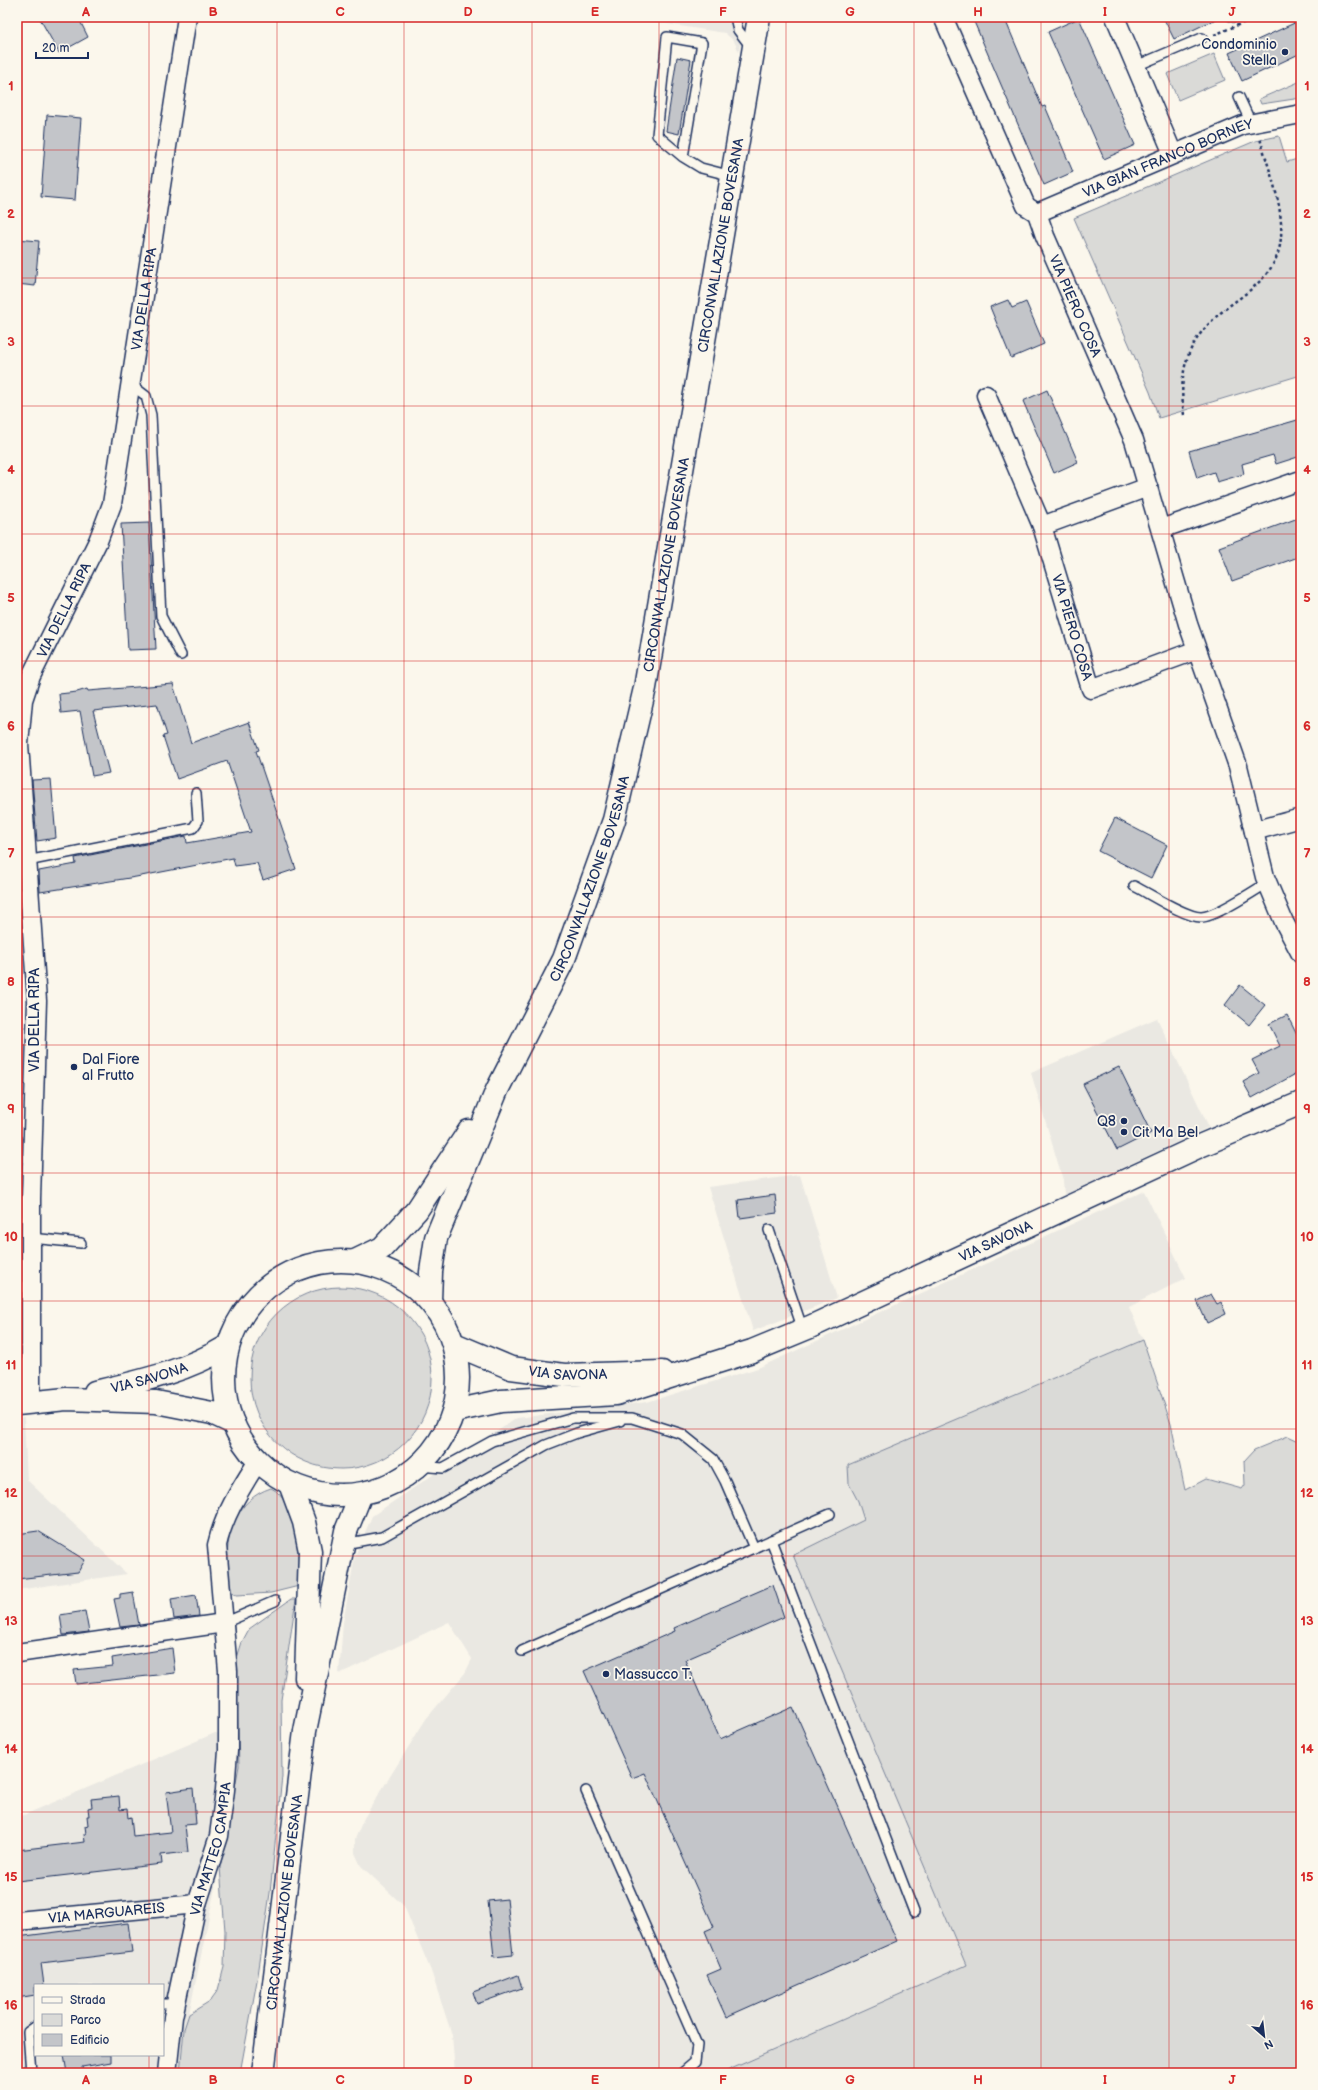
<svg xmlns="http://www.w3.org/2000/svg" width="1318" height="2090" viewBox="0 0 1318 2090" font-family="'Balsamiq Sans',sans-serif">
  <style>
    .built { fill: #eae8e2; fill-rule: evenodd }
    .green { fill: #dadad7; stroke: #7a849a }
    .building { fill: #c3c5c9; stroke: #1b2f5e }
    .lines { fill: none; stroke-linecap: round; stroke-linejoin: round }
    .lane-casing { stroke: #1b2f5e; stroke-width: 12 }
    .street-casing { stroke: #1b2f5e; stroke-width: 21 }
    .primary-casing { stroke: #1b2f5e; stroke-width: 25 }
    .path { stroke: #1b2f5e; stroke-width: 2.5; stroke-dasharray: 3 3; stroke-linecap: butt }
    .lane { stroke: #fbf7ec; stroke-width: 9 }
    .street { stroke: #fbf7ec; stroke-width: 18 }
    .primary { stroke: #fbf7ec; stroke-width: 22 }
    .grid { fill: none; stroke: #d62828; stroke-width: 1; stroke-opacity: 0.55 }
    .poi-dot { fill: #1b2f5e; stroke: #fbf7ec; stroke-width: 1.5 }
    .labels { text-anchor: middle; stroke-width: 3.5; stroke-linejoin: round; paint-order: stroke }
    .poi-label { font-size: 14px; fill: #1b2f5e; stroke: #fbf7ec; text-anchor: start }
    .street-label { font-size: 14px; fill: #1b2f5e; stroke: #fbf7ec }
    .neatline { fill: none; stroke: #d62828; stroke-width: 1.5 }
    .grid-label { font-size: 13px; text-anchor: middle; font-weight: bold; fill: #d62828 }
  </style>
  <rect width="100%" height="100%" fill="#fbf7ec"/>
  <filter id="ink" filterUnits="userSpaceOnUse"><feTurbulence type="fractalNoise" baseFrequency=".025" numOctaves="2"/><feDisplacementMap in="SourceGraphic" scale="8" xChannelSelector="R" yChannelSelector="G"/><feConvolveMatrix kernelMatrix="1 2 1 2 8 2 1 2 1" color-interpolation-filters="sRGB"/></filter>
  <g filter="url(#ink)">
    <!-- built -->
    <g class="built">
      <path d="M649,17H744L739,52L734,41L725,33L654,22Z"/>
      <path d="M1157,1018L1209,1127L1064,1195L1063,1180L1031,1073Z"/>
      <path d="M800,1175L837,1298L753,1331L708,1187Z"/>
      <path d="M1144,1191L1186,1278L1129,1307L1143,1340L848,1465L849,1484L858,1501L865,1520L794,1555L966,1965L722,2073H455L452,2035L431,1971L404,1906L361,1866L355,1853V1839L364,1818L426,1719L465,1673L472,1659L449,1622L339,1674L343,1623L355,1556L372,1516L517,1418L647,1402L758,1368Z"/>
      <path d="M24,1418L27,1480L127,1574L17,1590V1419Z"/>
      <path d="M215,1733H239V1766L231,1810L189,2014L184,2029L180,2073H17V1818ZM35,1985H163V2055H35Z"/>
    </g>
    <!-- green -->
    <g class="green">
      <path d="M1220,17H1248L1233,23Z"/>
      <path d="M1214,54L1225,80L1178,100L1167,74Z"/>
      <path d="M1301,81V98L1261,104L1259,99Z"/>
      <path d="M1279,136L1287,162L1301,158V375L1159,418L1150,392L1074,218L1255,141Z"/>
      <circle cx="341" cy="1378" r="91"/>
      <path d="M1143,1340L1171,1424L1185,1490L1206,1479L1242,1489L1245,1485L1244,1461L1254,1450L1288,1436L1301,1442V2073H722L966,1965L793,1555L864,1520L858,1501L849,1484L848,1465Z"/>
      <path d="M271,1488C296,1499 300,1561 299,1586L271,1593L237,1595L233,1594C229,1586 229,1578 228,1570C224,1536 236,1499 271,1488Z"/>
      <path d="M291,1599H296L281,1700L282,1776L270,1893L258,1975L240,2073H180L184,2029L189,2014L210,2001L218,1990L224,1967L225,1931L220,1867L239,1766L236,1661L242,1642L249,1629Z"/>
    </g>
    <!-- building -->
    <g class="building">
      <path d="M39,17H78L88,37L59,53Z"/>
      <path d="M972,17H1004L1042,107L1045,106L1073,172L1044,185Z"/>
      <path d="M1163,17H1220L1174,39Z"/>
      <path d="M1079,18L1135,145L1104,159L1048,32Z"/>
      <path d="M1301,20V53L1242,81L1229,53Z"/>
      <path d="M677,57L691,60L679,134L666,131Z"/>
      <path d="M47,115L81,118L75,200L41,197Z"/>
      <path d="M17,239L39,241L35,286L17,284Z"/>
      <path d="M1008,300L1012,308L1026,302L1044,344L1011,358L990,307Z"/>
      <path d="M1047,390L1078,462L1054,473L1023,401Z"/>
      <path d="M1301,419V456L1276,464L1273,455L1242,464L1244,474L1217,482L1214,472L1197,478L1189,451Z"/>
      <path d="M1301,517V556L1232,581L1219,547Z"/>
      <path d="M149,523L156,649L128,650L121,524Z"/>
      <path d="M173,684L191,743L249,722L259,750L256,751L296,869L263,880L257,863L235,866L233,858L136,877L40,892L39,871L76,864L75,858L186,836L187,843L251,832L227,761L177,779L163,736L167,735L157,704L93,711L109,773L92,776L80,711L61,713L59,694L77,692L87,689L88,691Z"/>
      <path d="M51,779L56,838L37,841L32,780Z"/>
      <path d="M1115,818L1167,845L1151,878L1098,851Z"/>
      <path d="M1240,985L1265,1005L1249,1025L1225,1005Z"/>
      <path d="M1287,1015L1301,1043V1071L1252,1098L1243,1082L1259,1073L1252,1060L1280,1046L1269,1024Z"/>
      <path d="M1119,1067L1151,1133L1117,1150L1083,1084Z"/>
      <path d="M775,1195L777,1213L740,1218L738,1200Z"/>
      <path d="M1211,1294L1217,1304L1221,1302L1226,1314L1207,1323L1197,1301Z"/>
      <path d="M38,1531L85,1560L78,1572L17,1579V1534Z"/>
      <path d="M773,1585L784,1617L685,1660L720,1739L793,1707L897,1941L726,2017L707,1975L721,1969L705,1931L714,1927L645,1773L632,1778L584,1671L675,1631L674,1628Z"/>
      <path d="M133,1592L139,1625L120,1627L114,1599L120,1598V1594Z"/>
      <path d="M196,1595L199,1616L174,1619L171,1599Z"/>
      <path d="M85,1611L89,1632L63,1635L60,1615Z"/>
      <path d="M172,1648L175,1673L76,1684L74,1670L113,1666L112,1658Z"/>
      <path d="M193,1788L196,1824L185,1825L188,1852L161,1855L162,1864L17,1881V1850L85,1842L84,1834H86L85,1826L88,1825L87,1816H89L88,1808L92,1807L91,1799L119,1796L120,1810L127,1809L128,1818L131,1817L133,1836L171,1832L166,1792Z"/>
      <path d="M507,1899L513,1955L494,1957L488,1901Z"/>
      <path d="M128,1923L132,1952L41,1963L44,1985H35V1995L17,1998V1937Z"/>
      <path d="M518,1975L522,1988L477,2004L473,1992Z"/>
      <path d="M64,2055H111V2062L82,2067L83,2073H67Z"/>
    </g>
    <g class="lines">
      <defs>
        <g id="lane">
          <path d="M735,17L738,30L751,47"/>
          <path d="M1136,66L1202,38"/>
          <path d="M1239,97L1251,123"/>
          <path d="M683,157L702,43L667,37L657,135L683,157L701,168L732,176"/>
          <path d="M129,383L146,396L151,415L161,616L181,655"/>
          <path d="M27,861L193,828L198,821L196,793"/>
          <path d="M1134,886C1150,894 1185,917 1201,917C1215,917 1254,891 1267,883"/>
          <path d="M769,1230L803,1330"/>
          <path d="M31,1238L81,1243"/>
          <path d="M419,1466L443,1468L492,1441L573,1418H632L682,1434L713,1459L725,1481L754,1548"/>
          <path d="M771,1540L914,1912"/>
          <path d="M344,1544L382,1537L546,1445L577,1433L620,1421"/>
          <path d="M224,1623L275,1601"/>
          <path d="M522,1651L830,1514"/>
          <path d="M586,1791L697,2045L695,2062L682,2073"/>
          <path d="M163,2004H176"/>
          <path d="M31,2073L28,2032L35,2027"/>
        </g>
        <g id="street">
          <path id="s1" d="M943,17L1026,206L1037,213L1045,236L1134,440L1188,624L1238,766L1265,877L1284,922L1301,954"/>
          <path d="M1115,17L1173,154"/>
          <path id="s2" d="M1037,213L1243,125L1301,114"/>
          <path id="s3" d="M986,395L1042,526L1091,689L1197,650"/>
          <path d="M1042,526L1148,487"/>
          <path d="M1161,529L1301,480"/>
          <path d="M1254,831L1301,818"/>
          <path id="s4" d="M31,1402V1199L37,1001L19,744L23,700L31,676L98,541L112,504L187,17"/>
          <path d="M17,1653L224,1623"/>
          <path id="s5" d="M17,1921L197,1904"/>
          <path id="s6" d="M167,2073L173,2017L197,1904L219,1836L225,1790L228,1751V1671L217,1545C224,1514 241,1488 258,1461"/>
        </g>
        <g id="primary">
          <path d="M355,1261L382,1248L417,1210L469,1131"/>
          <circle cx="341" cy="1378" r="117"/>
          <path id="s7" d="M430,1301L431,1272L436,1238L497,1090L564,959L614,820L645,688L759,17"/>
          <path id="s8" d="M454,1344L511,1368L564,1375L662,1372"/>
          <path id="s9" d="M95,1392C142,1381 187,1371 228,1346"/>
          <path d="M17,1404L66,1399L156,1402L212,1413L233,1423"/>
          <path id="s10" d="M454,1411L501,1401L616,1394L752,1351L810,1327L1202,1145L1301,1103"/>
          <path d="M290,1484L304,1522L310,1551L306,1678"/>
          <path id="s11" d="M263,2073L305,1731L346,1531L361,1494"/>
        </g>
      </defs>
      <!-- lane casing -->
      <use href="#lane" class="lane-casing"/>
      <!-- street casing -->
      <use href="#street" class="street-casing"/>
      <!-- primary casing -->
      <use href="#primary" class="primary-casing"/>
      <!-- path -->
      <g class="path">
        <path d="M1214,35L1257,17"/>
        <path d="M1184,415C1178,369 1187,340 1224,310C1247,292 1274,277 1280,245C1286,210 1269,172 1260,138"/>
      </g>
      <!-- lane -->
      <use href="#lane" class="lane"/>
      <!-- street -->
      <use href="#street" class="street"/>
      <!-- primary -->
      <use href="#primary" class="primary"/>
    </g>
  </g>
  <!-- grid -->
  <path class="grid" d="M149,17V1985M277,17V2073M404,17V2073M532,17V2073M659,17V2073M786,17V2073M914,17V2073M1041,17V2073M1169,17V2073M17,150H1301M17,278H1301M17,406H1301M17,534H1301M17,661H1301M17,789H1301M17,917H1301M17,1045H1301M17,1173H1301M17,1301H1301M17,1429H1301M17,1556H1301M17,1684H1301M17,1812H1301M17,1940H1301M149,2055V2073"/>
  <!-- markers -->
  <g class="poi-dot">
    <circle cx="1285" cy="52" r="4"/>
    <circle cx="74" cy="1067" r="4"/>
    <circle cx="1124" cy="1121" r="4"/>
    <circle cx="1124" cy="1132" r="4"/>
    <circle cx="606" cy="1674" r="4"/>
  </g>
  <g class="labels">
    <!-- poi labels -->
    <g class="poi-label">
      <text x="1277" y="49" text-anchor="end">Condominio<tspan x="1277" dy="16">Stella</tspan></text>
      <text x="82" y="1064">Dal Fiore<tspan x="82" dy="16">al Frutto</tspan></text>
      <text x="1116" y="1126" text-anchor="end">Q8</text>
      <text x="1132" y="1137">Cit Ma Bel</text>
      <text x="614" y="1679">Massucco T.</text>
    </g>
    <!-- street labels -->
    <g class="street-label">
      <text dy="5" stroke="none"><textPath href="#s2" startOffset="142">VIA GIAN FRANCO BORNEY</textPath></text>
      <text dy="5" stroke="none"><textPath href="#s7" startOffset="1103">CIRCONVALLAZIONE BOVESANA</textPath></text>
      <text dy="5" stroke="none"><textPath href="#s4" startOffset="1126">VIA DELLA RIPA</textPath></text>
      <text dy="5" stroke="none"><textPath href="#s1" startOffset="320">VIA PIERO COSA</textPath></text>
      <text dy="5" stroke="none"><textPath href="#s7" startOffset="779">CIRCONVALLAZIONE BOVESANA</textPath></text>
      <text dy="5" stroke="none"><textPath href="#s4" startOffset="802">VIA DELLA RIPA</textPath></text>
      <text dy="5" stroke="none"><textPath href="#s3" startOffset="248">VIA PIERO COSA</textPath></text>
      <text dy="5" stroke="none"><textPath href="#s7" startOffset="455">CIRCONVALLAZIONE BOVESANA</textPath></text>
      <text transform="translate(34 1020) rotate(-90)" y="5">VIA DELLA RIPA</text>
      <text dy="5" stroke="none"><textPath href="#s10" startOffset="573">VIA SAVONA</textPath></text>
      <text dy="5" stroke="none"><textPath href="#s8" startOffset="119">VIA SAVONA</textPath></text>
      <text dy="5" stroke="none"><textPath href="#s9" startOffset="56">VIA SAVONA</textPath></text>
      <text dy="5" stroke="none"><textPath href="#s6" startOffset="229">VIA MATTEO CAMPIA</textPath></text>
      <text dy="5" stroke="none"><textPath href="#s11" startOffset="172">CIRCONVALLAZIONE BOVESANA</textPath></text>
      <text dy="5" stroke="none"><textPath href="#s5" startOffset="90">VIA MARGUAREIS</textPath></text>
    </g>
  </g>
  <!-- margin -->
  <rect width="1318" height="2090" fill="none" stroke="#fbf7ec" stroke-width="44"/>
  <!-- legend -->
  <rect x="34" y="1984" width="130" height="72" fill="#fbf7ec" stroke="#a1a7b3"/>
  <rect x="42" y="1997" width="20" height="6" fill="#fbf7ec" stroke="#a1a7b3"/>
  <text x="70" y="2004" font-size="12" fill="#1b2f5e">Strada</text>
  <rect x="42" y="2014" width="20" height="12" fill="#dadad7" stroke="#a1a7b3"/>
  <text x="70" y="2024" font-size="12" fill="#1b2f5e">Parco</text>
  <rect x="42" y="2034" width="20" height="12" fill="#c3c5c9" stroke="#a1a7b3"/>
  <text x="70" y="2044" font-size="12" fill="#1b2f5e">Edificio</text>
  <!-- north arrow -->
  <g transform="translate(1264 2036) rotate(152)" stroke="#fbf7ec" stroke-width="3" paint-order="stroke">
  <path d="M0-3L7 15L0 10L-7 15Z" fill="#1b2f5e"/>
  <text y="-6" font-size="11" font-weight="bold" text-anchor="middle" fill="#1b2f5e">N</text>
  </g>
  <!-- scale -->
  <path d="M36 52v6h52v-6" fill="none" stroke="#1b2f5e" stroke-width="2"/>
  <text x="42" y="52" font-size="12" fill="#1b2f5e" stroke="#fbf7ec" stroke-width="3" paint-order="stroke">20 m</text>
  <rect x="22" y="22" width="1274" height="2046" class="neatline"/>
  <g class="grid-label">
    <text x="86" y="16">A</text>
    <text x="213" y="16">B</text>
    <text x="340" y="16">C</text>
    <text x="468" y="16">D</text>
    <text x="595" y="16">E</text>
    <text x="723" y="16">F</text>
    <text x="850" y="16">G</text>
    <text x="978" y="16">H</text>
    <text x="1105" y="16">I</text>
    <text x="1232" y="16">J</text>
    <text x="11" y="90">1</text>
    <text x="1307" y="90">1</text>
    <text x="11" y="218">2</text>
    <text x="1307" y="218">2</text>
    <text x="11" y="346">3</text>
    <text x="1307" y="346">3</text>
    <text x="11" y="474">4</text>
    <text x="1307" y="474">4</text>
    <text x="11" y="602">5</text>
    <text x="1307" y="602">5</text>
    <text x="11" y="730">6</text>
    <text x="1307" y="730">6</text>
    <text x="11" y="858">7</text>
    <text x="1307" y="858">7</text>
    <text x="11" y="986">8</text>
    <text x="1307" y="986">8</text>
    <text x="11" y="1113">9</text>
    <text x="1307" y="1113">9</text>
    <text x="11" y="1241">10</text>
    <text x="1307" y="1241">10</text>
    <text x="11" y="1369">11</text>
    <text x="1307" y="1369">11</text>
    <text x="11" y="1497">12</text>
    <text x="1307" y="1497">12</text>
    <text x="11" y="1625">13</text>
    <text x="1307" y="1625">13</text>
    <text x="11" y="1753">14</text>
    <text x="1307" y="1753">14</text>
    <text x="11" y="1881">15</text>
    <text x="1307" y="1881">15</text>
    <text x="11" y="2009">16</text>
    <text x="1307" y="2009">16</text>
    <text x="86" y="2084">A</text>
    <text x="213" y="2084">B</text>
    <text x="340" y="2084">C</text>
    <text x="468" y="2084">D</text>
    <text x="595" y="2084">E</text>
    <text x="723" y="2084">F</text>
    <text x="850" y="2084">G</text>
    <text x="978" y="2084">H</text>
    <text x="1105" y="2084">I</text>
    <text x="1232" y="2084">J</text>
  </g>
</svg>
